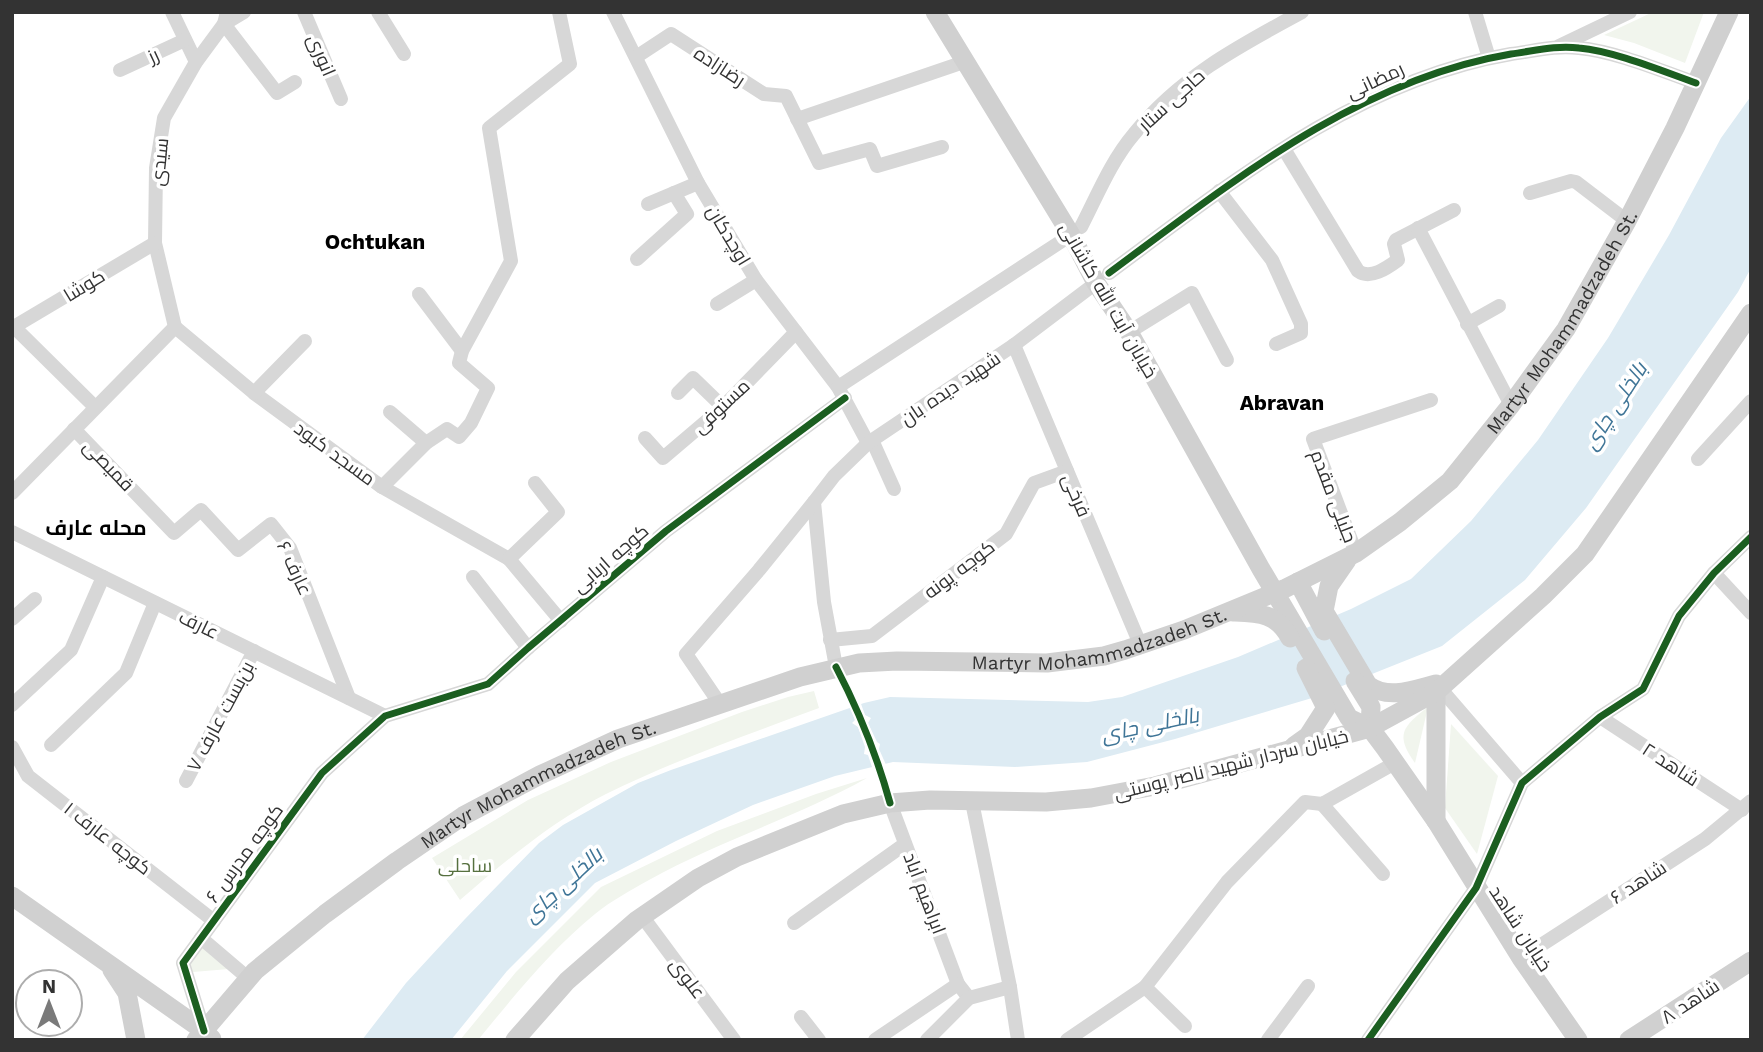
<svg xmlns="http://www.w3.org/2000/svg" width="1763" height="1052" viewBox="0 0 1763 1052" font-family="'Work Sans',Cairo,sans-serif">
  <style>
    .green { fill: #f1f5ed }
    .water { fill: #ddebf3 }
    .pier { fill: #fff }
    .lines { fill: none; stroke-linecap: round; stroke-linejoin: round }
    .street { stroke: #d7d7d7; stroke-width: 14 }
    .secondary { stroke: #d0d0d0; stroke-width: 19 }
    .cycleway-casing { stroke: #fff; stroke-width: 11 }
    .cycleway { stroke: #1b5e20; stroke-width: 7 }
    .labels { text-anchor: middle; stroke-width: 7; stroke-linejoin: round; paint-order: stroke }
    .street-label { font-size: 19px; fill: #333; stroke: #fff }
    .park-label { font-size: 19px; fill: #56703f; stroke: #fff }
    .neighbourhood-label { font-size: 21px; font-weight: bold; fill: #000; stroke: #fff }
    .water-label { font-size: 21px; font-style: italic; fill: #3f7597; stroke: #fff }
  </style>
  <rect width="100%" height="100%" fill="#fff"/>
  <!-- green -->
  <g class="green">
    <path d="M1653,12H1704L1685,63L1634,43L1604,35Z"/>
    <path d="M814,691L819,708C747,735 675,760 606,794C553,821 505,861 460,900L432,858L528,800L611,762L742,712L788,697Z"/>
    <path d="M1428,707L1415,763C1395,735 1402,727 1428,707Z"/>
    <path d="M1451,724L1498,776L1477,854L1445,808Z"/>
    <path d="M867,778C797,817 719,841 649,880C631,890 611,901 595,914C551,950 514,996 478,1040H460L516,972L601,887L717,831L816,794Z"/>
    <path d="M202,944L229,969L193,972L186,967Z"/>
  </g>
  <!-- water -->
  <path class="water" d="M1751,96V268L1738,292L1586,508L1525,580L1442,646L1312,698L1175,739L1087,762L1015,767L893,762L835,776L753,805L676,841L595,883L507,971L451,1040H362L406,983L465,919L539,843L563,825L638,783L671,770L864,703L890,697L1088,702L1122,697L1238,657L1351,609L1411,579L1471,521L1538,440L1608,338L1669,235L1721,138Z"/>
  <!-- pier -->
  <path class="pier" d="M860,701L865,715L871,718L868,723L877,742L880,744L879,749L887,767L873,770L868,755L864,754L865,747L858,727L852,723L855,720L849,705Z"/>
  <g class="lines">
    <!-- street -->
    <g class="street">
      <path d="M172,12L196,62"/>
      <path d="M304,12L341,99"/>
      <path d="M378,12L404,54"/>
      <path d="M613,12L698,183L756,280L838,387L868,443"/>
      <path d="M1475,12L1489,58"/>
      <path d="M224,24L277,93L295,82"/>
      <path d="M224,24L244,12"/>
      <path d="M1559,46L1630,12"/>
      <path d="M636,57L671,34L764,94L786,96L819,163L870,149L877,166L942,147"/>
      <path d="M120,70L185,40"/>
      <path d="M797,119L964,62"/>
      <path d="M1284,149L1358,271C1370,280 1387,268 1398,260L1394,244L1396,240L1454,210"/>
      <path d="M1219,191L1272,260L1301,324V333L1276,344"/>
      <path d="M1530,193L1571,181L1576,182L1627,221"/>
      <path d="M648,204L698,183"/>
      <path d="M1081,227C1097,196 1111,161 1134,134C1180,77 1239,46 1302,12"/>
      <path d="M1418,228L1511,405"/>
      <path d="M637,259L687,214L674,193"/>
      <path d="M1109,273C1232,182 1357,80 1511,54C1534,51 1556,45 1579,48C1614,51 1662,71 1696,83"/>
      <path d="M419,294L462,351"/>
      <path d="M717,304L756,280"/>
      <path d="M1467,324L1499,306"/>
      <path d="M14,327L95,407"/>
      <path d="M175,327L254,393L382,487L509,559"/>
      <path d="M175,327L155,243L156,168L164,118L196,62L224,24L227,12"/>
      <path d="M12,328L155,243"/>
      <path d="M1129,332L1192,293L1227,360"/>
      <path d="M1014,345L1140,644"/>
      <path d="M838,387L1071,235"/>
      <path d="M254,393L305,341"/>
      <path d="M678,393L693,378L723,407"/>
      <path d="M390,412L426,443"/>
      <path d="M74,429L174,533L201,510L238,550L271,524L290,548L349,698"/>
      <path d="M645,438L663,458L723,407L796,332"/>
      <path d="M872,440L894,489"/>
      <path d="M1698,459L1751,401"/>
      <path d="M535,483L558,512L509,559L561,621"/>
      <path d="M382,487L426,443L447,429L459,437L471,423L488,388L459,363L462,351L511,261L489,128L570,64L559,12"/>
      <path d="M12,493L175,327"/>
      <path d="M12,532L385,716"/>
      <path d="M1356,553L1313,439L1431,400"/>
      <path d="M1714,573L1751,613"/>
      <path d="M473,577L528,648"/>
      <path d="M12,619L35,599"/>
      <path d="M830,640L872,636L1006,534L1034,483L1067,471"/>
      <path d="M836,667L824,602L814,502L834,476L868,443L1014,345L1096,283"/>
      <path d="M1440,688L1522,783"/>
      <path d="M720,704L686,654L759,570L814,502"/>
      <path d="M12,705L71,650L103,577"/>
      <path d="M1600,717L1742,810"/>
      <path d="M51,745L126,673L155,603"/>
      <path d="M12,747L28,776L214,921"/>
      <path d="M186,781L254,651"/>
      <path d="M972,802L1010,987L1018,1040"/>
      <path d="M890,803L958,984L969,998"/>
      <path d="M1322,804L1383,874"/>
      <path d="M642,916L734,1040"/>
      <path d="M794,923L905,844"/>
      <path d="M201,938L248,978"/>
      <path d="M1521,958L1705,839L1751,801"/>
      <path d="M1145,987L1185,1026"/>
      <path d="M801,1017L819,1040"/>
      <path d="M204,1031L183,963L322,773L385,716L488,684L528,648L666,531L845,398"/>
      <path d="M875,1040L958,984"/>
      <path d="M927,1040L969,998L1010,987"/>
      <path d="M1067,1040L1145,987L1227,882L1305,802L1322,804L1395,763"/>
      <path d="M1268,1040L1308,986"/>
      <path d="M1368,1040L1476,888L1522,783L1600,717L1643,689L1679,616L1714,573L1751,537"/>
    </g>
    <!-- secondary -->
    <g class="secondary">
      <path d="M935,12L1071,235L1096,283L1129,332L1261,569L1349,718L1370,728L1385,748L1436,821L1521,958L1578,1040"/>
      <path d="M1347,560L1329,586L1324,611L1368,685C1388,700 1413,690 1436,684"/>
      <path d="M1298,582L1324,631"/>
      <path d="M1233,612C1259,613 1277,613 1290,638"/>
      <path d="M1355,681L1371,707L1370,728"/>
      <path d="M1294,746L1308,736L1326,708L1306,668"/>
      <path d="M1436,821V692"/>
      <path d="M12,896L204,1031L212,1039"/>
      <path d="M112,970L127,993L136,1040"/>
      <path id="s1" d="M196,1040L255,971L325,914L397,861L463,816L540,775L618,739L800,677L859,663L897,661L1047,663L1104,656L1125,650L1184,630L1286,588L1356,553L1400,522L1450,481L1511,405L1566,329L1627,221L1675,128L1729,12"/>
      <path d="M515,1040L567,981L637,920L698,878L737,857L843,814L890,803L930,800L1046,802L1091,798L1155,786L1370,728L1436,692L1543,596L1585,554L1751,313"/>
      <path d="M1629,1040L1751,961"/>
    </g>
    <defs>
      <g id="cycleway">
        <path d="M1109,273C1232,182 1357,80 1511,54C1534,51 1556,45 1579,48C1614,51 1662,71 1696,83"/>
        <path d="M836,667C859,711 877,756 890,803"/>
        <path d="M204,1031L183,963L322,773L385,716L488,684L528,648L666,531L845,398"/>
        <path d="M1368,1040L1476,888L1522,783L1600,717L1643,689L1679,616L1714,573L1751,537"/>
      </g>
    </defs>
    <!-- cycleway casing -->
    <use href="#cycleway" class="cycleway-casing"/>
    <!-- cycleway -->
    <use href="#cycleway" class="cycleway"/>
  </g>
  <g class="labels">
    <!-- street labels -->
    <g class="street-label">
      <text transform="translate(153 55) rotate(-25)" y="7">رز</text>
      <text transform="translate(322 55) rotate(67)" y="7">انوری</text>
      <text transform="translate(720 66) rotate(33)" y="7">رضازاده</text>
      <text transform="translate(1375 80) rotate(-25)" y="7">رمضانی</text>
      <text transform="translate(1171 100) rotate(-42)" y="7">حاجی ستار</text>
      <text transform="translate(159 162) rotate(-84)" y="7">سیدی</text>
      <text transform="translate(729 235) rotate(59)" y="7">اوچدکان</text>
      <text transform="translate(84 285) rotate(-31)" y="7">کوشا</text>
      <text transform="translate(1109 300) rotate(60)" y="7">خیابان آیت الله کاشانی</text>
      <text dy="7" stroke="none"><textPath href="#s1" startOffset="1608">Martyr Mohammadzadeh St.</textPath></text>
      <text transform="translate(950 388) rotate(-34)" y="7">شهید دیده بان</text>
      <text transform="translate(721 406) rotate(-43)" y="7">مستوفی</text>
      <text transform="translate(335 453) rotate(36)" y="7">مسجد کبود</text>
      <text transform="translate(109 465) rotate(46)" y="7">قمیصی</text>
      <text transform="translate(1077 495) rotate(67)" y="7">فرخی</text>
      <text transform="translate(1334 496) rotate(69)" y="7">جلیلی مقدم</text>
      <text transform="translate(610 558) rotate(-41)" y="7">کوچه اربابی</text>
      <text transform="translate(295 568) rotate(65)" y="7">عارف ۶</text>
      <text transform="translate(959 569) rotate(-37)" y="7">کوچه پونه</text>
      <text transform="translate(199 624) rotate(26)" y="7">عارف</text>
      <text dy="7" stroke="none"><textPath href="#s1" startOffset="1020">Martyr Mohammadzadeh St.</textPath></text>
      <text transform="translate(220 716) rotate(-62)" y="7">بن‌بست عارف ۷</text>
      <text transform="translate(1231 764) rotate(-14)" y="7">خیابان سردار شهید ناصر پوستی</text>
      <text transform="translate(1671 764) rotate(33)" y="7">شاهد ۲</text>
      <text dy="7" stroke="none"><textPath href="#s1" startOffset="432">Martyr Mohammadzadeh St.</textPath></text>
      <text transform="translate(108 838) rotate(38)" y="7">کوچه عارف ۱</text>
      <text transform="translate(244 853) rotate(-54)" y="7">کوچه مدرس ۶</text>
      <text transform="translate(1638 882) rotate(-33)" y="7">شاهد ۶</text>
      <text transform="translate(925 893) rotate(69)" y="7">ابراهیم آباد</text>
      <text transform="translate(1521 928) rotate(57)" y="7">خیابان شاهد</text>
      <text transform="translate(688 978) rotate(53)" y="7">علوی</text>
      <text transform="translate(1690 1001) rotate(-33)" y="7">شاهد ۸</text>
    </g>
    <!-- park labels -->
    <g class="park-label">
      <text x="465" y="872">ساحلی</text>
    </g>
    <!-- neighbourhood labels -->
    <g class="neighbourhood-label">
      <text x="375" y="249">Ochtukan</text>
      <text x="1282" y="410">Abravan</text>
      <text x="96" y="535">محله عارف</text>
    </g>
    <!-- water labels -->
    <g class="water-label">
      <text transform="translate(1615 406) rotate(-57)" y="7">بالخلی چای</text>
      <text transform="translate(1150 725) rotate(-12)" y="7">بالخلی چای</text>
      <text transform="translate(563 885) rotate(-43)" y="7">بالخلی چای</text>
    </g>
  </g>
  <!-- border -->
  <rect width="1763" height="1052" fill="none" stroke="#333333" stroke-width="28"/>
  <!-- north arrow -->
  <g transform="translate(49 1003)"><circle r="33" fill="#ffffff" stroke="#adadad" stroke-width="2"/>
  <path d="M0-5L12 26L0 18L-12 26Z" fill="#7a7a7a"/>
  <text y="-10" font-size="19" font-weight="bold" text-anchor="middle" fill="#333333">N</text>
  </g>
</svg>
